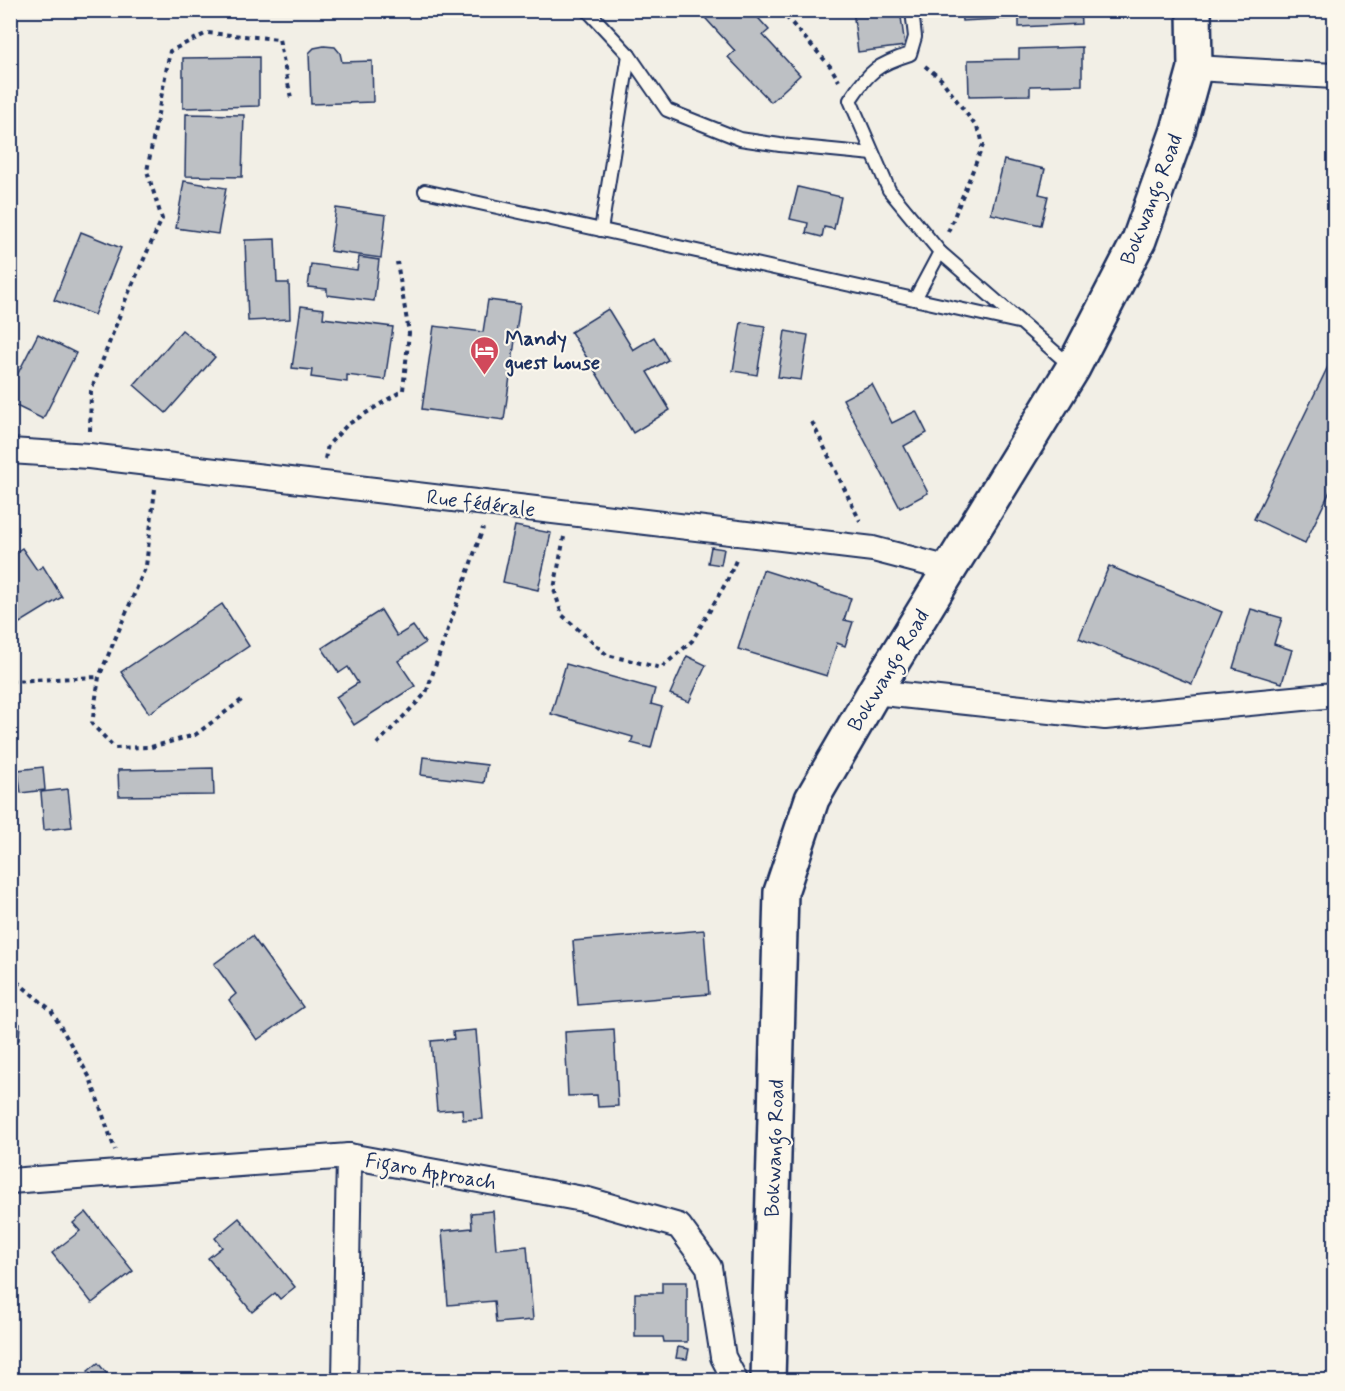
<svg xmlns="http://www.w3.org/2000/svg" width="1345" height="1391" viewBox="0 0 1345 1391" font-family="Mynerve,sans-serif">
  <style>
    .building { fill: #bdc0c4; stroke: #1b2f5e; stroke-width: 1.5 }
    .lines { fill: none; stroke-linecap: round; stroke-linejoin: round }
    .lane-casing { stroke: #1b2f5e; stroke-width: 16 }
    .street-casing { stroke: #1b2f5e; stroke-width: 28 }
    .secondary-casing { stroke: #1b2f5e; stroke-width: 38 }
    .path { stroke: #1b2f5e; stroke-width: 4; stroke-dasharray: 4.5 4.5; stroke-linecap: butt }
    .lane { stroke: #fbf7ec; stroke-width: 12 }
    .street { stroke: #fbf7ec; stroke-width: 24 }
    .secondary { stroke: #fbf7ec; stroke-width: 33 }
    .labels { text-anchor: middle; stroke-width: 4.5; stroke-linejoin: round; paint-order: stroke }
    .street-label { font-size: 21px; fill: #1b2f5e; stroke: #fbf7ec }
    .poi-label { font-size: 21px; font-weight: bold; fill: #1b2f5e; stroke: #fbf7ec; text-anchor: start }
  </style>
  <rect width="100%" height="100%" fill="#f2efe6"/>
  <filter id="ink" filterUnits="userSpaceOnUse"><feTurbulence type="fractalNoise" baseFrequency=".0167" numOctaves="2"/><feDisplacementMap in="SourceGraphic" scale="12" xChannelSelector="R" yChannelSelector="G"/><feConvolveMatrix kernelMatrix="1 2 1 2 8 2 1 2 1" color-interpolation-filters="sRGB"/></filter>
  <g filter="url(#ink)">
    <!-- building -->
    <g class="building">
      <path d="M698,10H751L769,30L763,35L800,75L771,102L728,57L735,51Z"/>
      <path d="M853,10H900L905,46L858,52Z"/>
      <path d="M961,10H1080L1081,24L1019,27V18L962,21Z"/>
      <path d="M324,46L335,47L340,53L342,62L372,61L373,102L311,104L309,53L314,48Z"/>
      <path d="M1082,47V85L1030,86V95L969,96L968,60L1019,59V49Z"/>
      <path d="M259,57V106L183,108V58Z"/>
      <path d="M186,114L244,115L242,177L185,176Z"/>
      <path d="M1004,160L1045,169L1039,194L1048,196L1041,225L991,214Z"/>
      <path d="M184,181L226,188L218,234L176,228Z"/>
      <path d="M798,187L841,197L834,229L824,227L822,237L806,233L808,223L790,219Z"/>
      <path d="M336,208L386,215L381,258L330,251Z"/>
      <path d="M81,232L121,248L94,315L54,300Z"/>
      <path d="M275,239L277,283H289L290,319L248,321L245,240Z"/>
      <path d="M359,257L379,260L374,301L327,295V289L308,287L311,264L357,270Z"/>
      <path d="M488,300L520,304L504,420L422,409L434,326L483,332Z"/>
      <path d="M301,306L324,309L323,318L393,327L385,380L347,375V382L311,377L312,370L292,368Z"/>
      <path d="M608,309L633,350L654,337L668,360L647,372L670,410L633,433L571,332Z"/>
      <path d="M741,322L765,326L757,375L733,371Z"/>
      <path d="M182,330L215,357L166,413L134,385Z"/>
      <path d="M785,331L808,335L801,380L778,377Z"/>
      <path d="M38,334L76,353L43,419L10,403V389Z"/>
      <path d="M1334,354V483L1305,543L1254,519Z"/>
      <path d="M872,384L892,423L916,411L927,433L904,446L928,493L900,508L843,399Z"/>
      <path d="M515,526L551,533L538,590L503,582Z"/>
      <path d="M10,544L16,552L22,548L37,570L43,566L62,597L10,629Z"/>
      <path d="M711,547L724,549L721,565L708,563Z"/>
      <path d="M1109,566L1222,612L1192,684L1079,638Z"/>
      <path d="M763,570L851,598L844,620L853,622L845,646L837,643L827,676L738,649Z"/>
      <path d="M222,604L249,646L149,713L121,672Z"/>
      <path d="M1251,609L1282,618L1274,644L1292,650L1282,683L1233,668Z"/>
      <path d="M381,610L397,636L413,626L425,643L398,661L415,686L354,725L336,697L358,683L348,667L339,673L322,648Z"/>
      <path d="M687,656L706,665L689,702L670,694Z"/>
      <path d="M566,664L655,689L651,704L662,707L651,748L631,743L633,737L551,714Z"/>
      <path d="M423,757L487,765L484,783L421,775Z"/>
      <path d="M43,767L45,790L21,793L18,770Z"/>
      <path d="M213,768L214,795L119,796L118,770Z"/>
      <path d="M68,789L72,827L44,830L41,792Z"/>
      <path d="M704,930L709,994L578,1005L573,941Z"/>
      <path d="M252,936L303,1007L257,1040L229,1000L236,994L214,964Z"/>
      <path d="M10,1023L20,1024L19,1040H12L10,1057Z"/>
      <path d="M614,1029L618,1106L598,1107L597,1095L568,1096L565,1032Z"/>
      <path d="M476,1030L483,1119L463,1120L462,1109L437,1111L431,1041L454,1039L453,1032Z"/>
      <path d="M493,1211L496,1249L527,1246L533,1320L496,1323L494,1301L448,1305L442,1231L472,1228L471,1213Z"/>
      <path d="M86,1212L133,1271L92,1303L52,1253L80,1231L73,1223Z"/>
      <path d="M239,1218L295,1287L280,1299L275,1293L252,1312L208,1258L222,1247L215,1238Z"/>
      <path d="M662,1282H687V1342H664L663,1337H635V1293H662Z"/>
      <path d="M678,1347L689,1349L687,1359L676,1358Z"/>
      <path d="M98,1363L112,1380H95L88,1371Z"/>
    </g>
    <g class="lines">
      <defs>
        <g id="lane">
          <path d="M587,10L629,55L667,110L740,139L780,145L873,154"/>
          <path d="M912,10L915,37L910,54C878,64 869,71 850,100L889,190L940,252L1072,367"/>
          <path d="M425,191L1018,322"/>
          <path d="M601,230L629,55"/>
          <path d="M915,299L940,252"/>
        </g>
        <g id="street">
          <path d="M1195,68L1334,76"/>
          <path d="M10,451L89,456L873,549L950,569"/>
          <path d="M874,692L1105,717L1334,695"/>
          <path d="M10,1181L349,1156L588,1200L679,1226L709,1267L723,1357L735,1380"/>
          <path d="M345,1380L349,1156"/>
        </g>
        <path id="secondary" d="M768,1380L781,892L812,799L874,692L1073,368L1139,240L1178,130L1195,68L1194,10"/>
      </defs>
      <!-- lane casing -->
      <use href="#lane" class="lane-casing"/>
      <!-- street casing -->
      <use href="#street" class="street-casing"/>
      <!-- secondary casing -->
      <use href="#secondary" class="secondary-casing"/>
      <!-- path -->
      <g class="path">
        <path d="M780,10L830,66L839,81"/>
        <path d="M925,66L941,79L980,132L983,145L948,232"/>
        <path d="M812,422L860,521"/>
        <path d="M90,431L91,391L125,301L162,219L147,171L170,51L207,33L279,39L291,98"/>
        <path d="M325,459L328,445L347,425L403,390L409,333L397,262"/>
        <path d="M155,489L146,566L99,677L92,724L115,748L151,747L195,735L243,699"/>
        <path d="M564,537L554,589L562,615L607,655L661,668L692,641L727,581L737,558"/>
        <path d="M10,681L99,677"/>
        <path d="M377,744L426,693L483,528"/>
        <path d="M10,976L51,1010L90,1078L115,1150"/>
      </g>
      <!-- lane -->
      <use href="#lane" class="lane"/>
      <!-- street -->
      <use href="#street" class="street"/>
      <!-- secondary -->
      <use href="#secondary" class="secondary"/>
    </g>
  </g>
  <!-- icons -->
  <defs>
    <symbol id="hotel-pin" viewBox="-11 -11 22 30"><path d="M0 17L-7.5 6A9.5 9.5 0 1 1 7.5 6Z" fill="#d1495b" stroke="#fbf7ec"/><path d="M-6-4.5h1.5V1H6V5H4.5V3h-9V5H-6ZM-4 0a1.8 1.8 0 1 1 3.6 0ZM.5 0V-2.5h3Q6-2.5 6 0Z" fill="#fff"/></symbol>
  </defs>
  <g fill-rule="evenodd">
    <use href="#hotel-pin" x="468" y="334" width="33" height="45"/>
  </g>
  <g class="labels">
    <!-- street labels -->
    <g class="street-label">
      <text transform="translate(1151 199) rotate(-69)" y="7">Bokwango Road</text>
      <text transform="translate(481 503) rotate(7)" y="7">Rue fédérale</text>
      <text transform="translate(888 670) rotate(-59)" y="7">Bokwango Road</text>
      <text transform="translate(774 1148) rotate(-88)" y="7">Bokwango Road</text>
      <text transform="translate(431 1171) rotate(10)" y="7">Figaro Approach</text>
    </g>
    <!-- poi labels -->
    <g class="poi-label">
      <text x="505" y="345">Mandy<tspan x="505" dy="24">guest house</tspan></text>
    </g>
  </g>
  <!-- margin -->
  <rect width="1345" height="1391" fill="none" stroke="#fbf7ec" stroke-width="36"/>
  <rect x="18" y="18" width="1309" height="1355" fill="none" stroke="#1b2f5e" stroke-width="2" filter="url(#ink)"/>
</svg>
